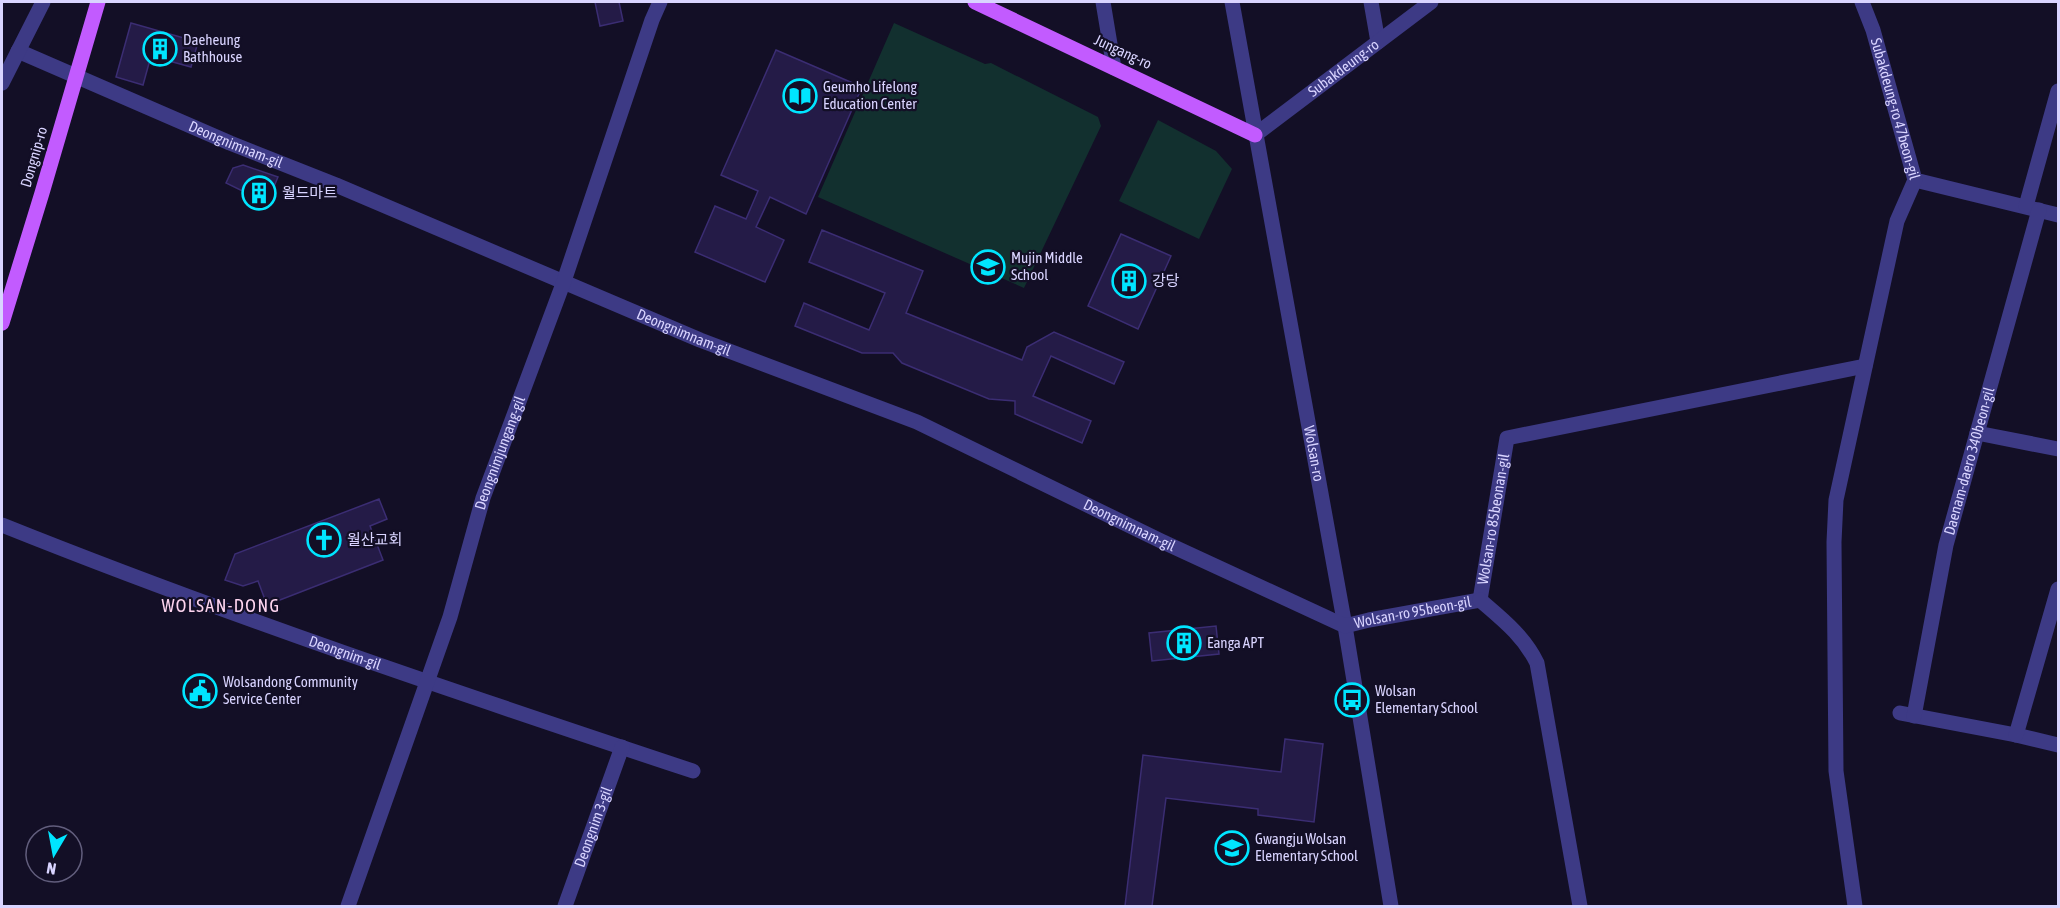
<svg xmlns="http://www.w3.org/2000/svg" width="2060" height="908" viewBox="0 0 2060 908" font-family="'Asap Condensed','Noto Sans KR',sans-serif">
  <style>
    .green { fill: #12302f }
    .building { fill: #241b47; stroke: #3b2d73; stroke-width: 1.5 }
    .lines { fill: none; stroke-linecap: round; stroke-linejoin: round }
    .minor { stroke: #3d3a85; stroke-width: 15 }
    .major { stroke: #c25bff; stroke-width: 15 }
    .labels { text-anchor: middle; stroke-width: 4.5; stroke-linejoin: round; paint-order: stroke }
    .poi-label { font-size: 15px; fill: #d9d4ff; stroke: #130f26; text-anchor: start }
    .street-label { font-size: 15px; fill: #d9d4ff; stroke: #130f26 }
    .quarter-label { font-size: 18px; letter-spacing: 1.5px; fill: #ffd6f0; stroke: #130f26 }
  </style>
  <rect width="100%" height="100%" fill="#130f26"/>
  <!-- green -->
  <g class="green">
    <path d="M894,23L985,64L991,63L1098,117L1101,126L1024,288L818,197Z"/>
    <path d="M1158,120L1216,151L1232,169L1199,239L1119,201Z"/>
  </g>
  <!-- building -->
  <g class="building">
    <path d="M595,2H619L623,21L600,26Z"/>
    <path d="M131,23L198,42L191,67L151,56L143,85L116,77Z"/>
    <path d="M776,50L862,87L806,214L770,197L756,227L784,240L765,282L695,252L715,206L746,219L758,191L721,175Z"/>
    <path d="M243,165L278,177L267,203L226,183L233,168Z"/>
    <path d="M822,230L923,271L906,313L1022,360L1027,347L1054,332L1124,362L1114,384L1051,356L1033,396L1091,421L1082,443L1015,414V401L989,399L902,363L893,353H862L795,326L804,303L869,330L885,293L809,262Z"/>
    <path d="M1121,234L1171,256L1138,329L1088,306Z"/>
    <path d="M379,499L387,519L370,526L383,560L267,605L258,581L243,586L225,580L235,554Z"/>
    <path d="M1216,626L1219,654L1152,661L1149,633Z"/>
    <path d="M1285,739L1323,744L1314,822L1258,815V809L1166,798L1152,906H1125L1143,755L1281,772Z"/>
  </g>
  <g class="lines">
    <!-- minor -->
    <g class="minor">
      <path d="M1103,2L1114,68"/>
      <path id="s1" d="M1232,2L1345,626L1391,906"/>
      <path d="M1371,2L1378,42"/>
      <path id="s2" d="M1862,2L1873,30L1915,180L2058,215"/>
      <path id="s3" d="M18,51L230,143L336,185L700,340L917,422L1161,541L1345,626L1369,620L1480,600"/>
      <path d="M2,83L43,2"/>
      <path id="s4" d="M1255,135L1431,2"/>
      <path d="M2026,206L2058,91"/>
      <path d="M1977,433L2058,449"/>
      <path id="s5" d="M2,525C229,616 461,694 693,771"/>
      <path id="s6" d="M1480,600L1507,438L1865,366"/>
      <path d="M1480,600C1502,619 1524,636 1537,663L1580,906"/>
      <path d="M1900,713L2016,735L2058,745"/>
      <path id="s7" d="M1914,716L1946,545L2039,210"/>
      <path d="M2016,735L2058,589"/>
      <path id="s8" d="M348,906L450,617L483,498L564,281L652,20L660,2"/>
      <path id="s9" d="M565,906L622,747"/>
      <path d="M1855,906L1836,771L1834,542L1836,500L1897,221L1915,180"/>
    </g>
    <!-- major -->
    <g class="major">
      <path d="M975,2L1255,135"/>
      <path d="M2,323L42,193L98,2"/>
    </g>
  </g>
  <!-- icons -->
  <defs>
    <symbol id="building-ring" viewBox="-11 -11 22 22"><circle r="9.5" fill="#130f26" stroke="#00e5ff" stroke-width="1.5"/><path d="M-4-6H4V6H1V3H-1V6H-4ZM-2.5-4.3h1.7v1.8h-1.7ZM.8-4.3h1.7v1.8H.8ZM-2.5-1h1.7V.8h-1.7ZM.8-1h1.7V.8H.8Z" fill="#00e5ff"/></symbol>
    <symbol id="library-ring" viewBox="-11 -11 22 22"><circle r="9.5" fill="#130f26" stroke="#00e5ff" stroke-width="1.5"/><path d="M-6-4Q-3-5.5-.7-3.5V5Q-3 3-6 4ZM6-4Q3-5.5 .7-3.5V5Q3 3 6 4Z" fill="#00e5ff"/></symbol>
    <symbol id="school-ring" viewBox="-11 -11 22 22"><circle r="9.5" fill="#130f26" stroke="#00e5ff" stroke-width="1.5"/><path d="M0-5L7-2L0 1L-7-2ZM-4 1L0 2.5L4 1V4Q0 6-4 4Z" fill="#00e5ff"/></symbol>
    <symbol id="church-ring" viewBox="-11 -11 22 22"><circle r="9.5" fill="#130f26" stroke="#00e5ff" stroke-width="1.5"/><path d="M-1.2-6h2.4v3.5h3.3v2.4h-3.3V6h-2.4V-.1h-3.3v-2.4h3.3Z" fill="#00e5ff"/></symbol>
    <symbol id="civic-ring" viewBox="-11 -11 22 22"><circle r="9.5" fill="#130f26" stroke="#00e5ff" stroke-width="1.5"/><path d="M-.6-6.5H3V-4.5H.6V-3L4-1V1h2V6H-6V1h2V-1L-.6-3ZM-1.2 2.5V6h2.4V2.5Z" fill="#00e5ff"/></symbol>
    <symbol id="bus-ring" viewBox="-11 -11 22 22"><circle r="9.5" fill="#130f26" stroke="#00e5ff" stroke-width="1.5"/><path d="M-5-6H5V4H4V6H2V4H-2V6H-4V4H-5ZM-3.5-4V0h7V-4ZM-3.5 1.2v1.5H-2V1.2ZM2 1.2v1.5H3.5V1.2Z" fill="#00e5ff"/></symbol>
  </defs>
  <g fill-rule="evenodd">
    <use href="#building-ring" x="141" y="30" width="38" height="38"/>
    <use href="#library-ring" x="781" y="77" width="38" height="38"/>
    <use href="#building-ring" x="240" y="174" width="38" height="38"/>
    <use href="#school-ring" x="969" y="248" width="38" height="38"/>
    <use href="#building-ring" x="1110" y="262" width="38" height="38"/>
    <use href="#church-ring" x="305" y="521" width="38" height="38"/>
    <use href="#building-ring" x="1165" y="624" width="38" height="38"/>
    <use href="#civic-ring" x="181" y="672" width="38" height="38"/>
    <use href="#bus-ring" x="1333" y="681" width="38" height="38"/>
    <use href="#school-ring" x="1213" y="829" width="38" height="38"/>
  </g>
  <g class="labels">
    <!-- poi labels -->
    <g class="poi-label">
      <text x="183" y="45">Daeheung<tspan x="183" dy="17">Bathhouse</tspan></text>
      <text x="823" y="92">Geumho Lifelong<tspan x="823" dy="17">Education Center</tspan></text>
      <text x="282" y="198">월드마트</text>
      <text x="1011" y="263">Mujin Middle<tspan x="1011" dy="17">School</tspan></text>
      <text x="1152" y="286">강당</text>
      <text x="347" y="545">월산교회</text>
      <text x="1207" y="648">Eanga APT</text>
      <text x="223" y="687">Wolsandong Community<tspan x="223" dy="17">Service Center</tspan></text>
      <text x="1375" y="696">Wolsan<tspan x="1375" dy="17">Elementary School</tspan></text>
      <text x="1255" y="844">Gwangju Wolsan<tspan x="1255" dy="17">Elementary School</tspan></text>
    </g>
    <!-- street labels -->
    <g class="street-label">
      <text transform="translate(1123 52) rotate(25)" y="5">Jungang-ro</text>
      <text dy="5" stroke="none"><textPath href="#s4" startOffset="111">Subakdeung-ro</textPath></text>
      <text dy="5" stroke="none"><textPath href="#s2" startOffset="112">Subakdeung-ro 47beon-gil</textPath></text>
      <text dy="5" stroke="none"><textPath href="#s3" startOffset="237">Deongnimnam-gil</textPath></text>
      <text transform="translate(34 157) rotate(-74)" y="5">Dongnip-ro</text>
      <text dy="5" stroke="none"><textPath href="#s3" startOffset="723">Deongnimnam-gil</textPath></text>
      <text dy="5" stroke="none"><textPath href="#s8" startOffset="478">Deongnimjungang-gil</textPath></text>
      <text dy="5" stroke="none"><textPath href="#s1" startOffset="459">Wolsan-ro</textPath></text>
      <text dy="5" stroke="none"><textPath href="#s7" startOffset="261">Daenam-daero 340beon-gil</textPath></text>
      <text dy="5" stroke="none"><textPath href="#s6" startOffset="82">Wolsan-ro 85beonan-gil</textPath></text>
      <text dy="5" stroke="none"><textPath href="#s3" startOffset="1209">Deongnimnam-gil</textPath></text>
      <text dy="5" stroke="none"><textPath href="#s3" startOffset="1516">Wolsan-ro 95beon-gil</textPath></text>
      <text dy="5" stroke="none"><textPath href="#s5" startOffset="366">Deongnim-gil</textPath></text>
      <text dy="5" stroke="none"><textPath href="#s9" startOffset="84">Deongnim 3-gil</textPath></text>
    </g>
    <!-- quarter labels -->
    <g class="quarter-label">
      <text x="221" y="612">WOLSAN-DONG</text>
    </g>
  </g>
  <!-- border -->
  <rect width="2060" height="908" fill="none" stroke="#d9d4ff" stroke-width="6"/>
  <!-- north arrow -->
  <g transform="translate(54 854) rotate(190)"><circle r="28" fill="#130f26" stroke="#625e7d" stroke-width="1.5"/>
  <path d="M0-4.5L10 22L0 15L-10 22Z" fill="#00e5ff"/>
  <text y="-9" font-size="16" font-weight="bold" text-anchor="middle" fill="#d9d4ff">N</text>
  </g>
</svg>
